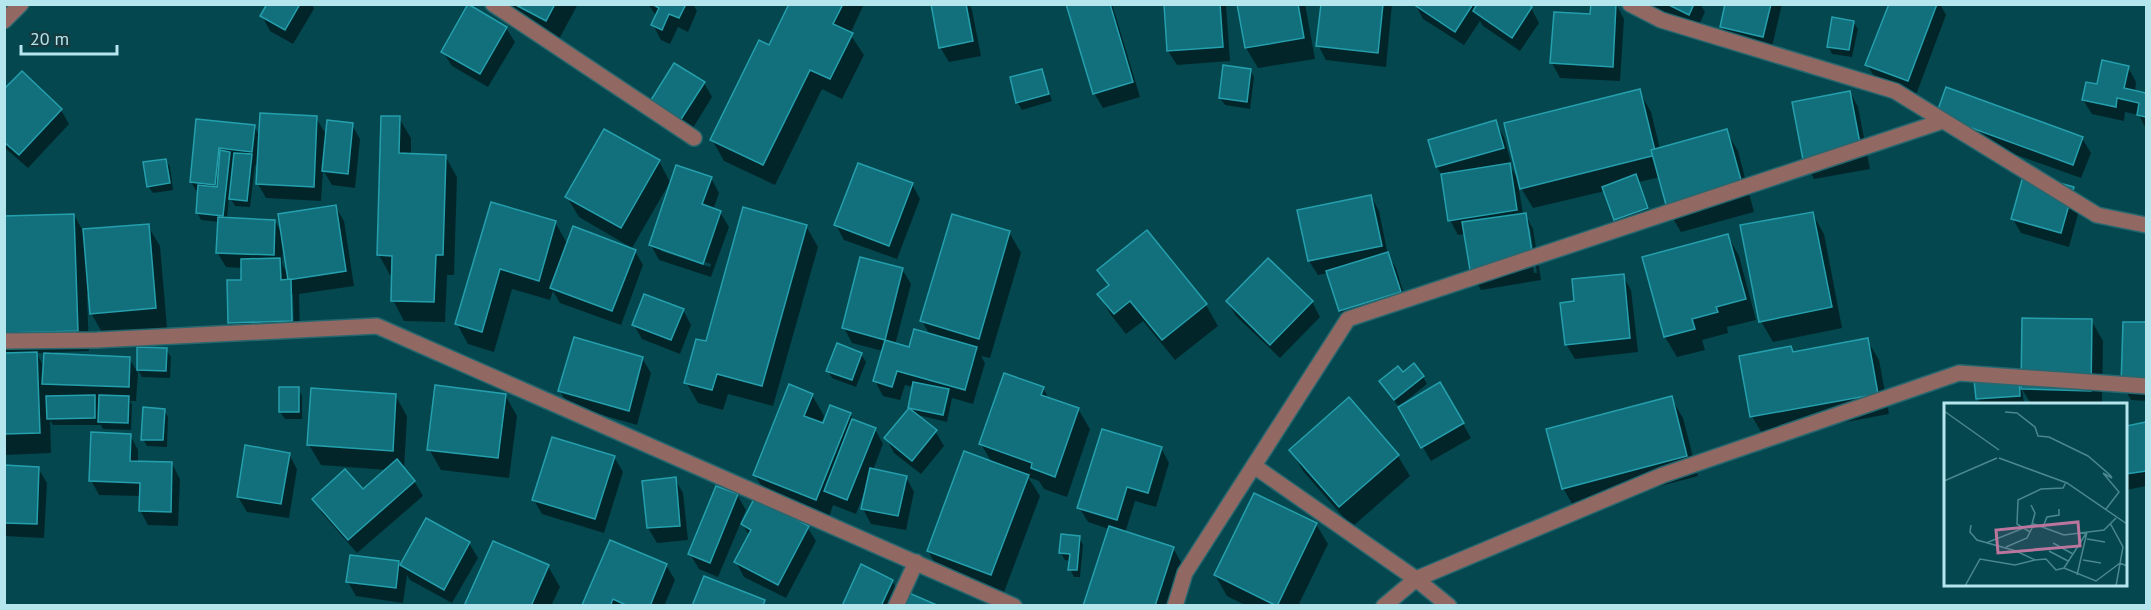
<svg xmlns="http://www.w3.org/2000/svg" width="2151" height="610" viewBox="0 0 2151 610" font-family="'PT Sans',sans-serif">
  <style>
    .shadow { fill: #0007; fill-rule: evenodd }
    .building { fill: #11707b; stroke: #269fad; stroke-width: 1.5 }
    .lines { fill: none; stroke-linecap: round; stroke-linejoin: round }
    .minor-casing { stroke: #27676f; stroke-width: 18 }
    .minor { stroke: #926862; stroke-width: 15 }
    .inset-road { fill: none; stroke: #4b878e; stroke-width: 1.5 }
    .view { fill: #bc759d; fill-opacity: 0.15; stroke: #bc759d; stroke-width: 3 }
    .inset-edge { fill: none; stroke: #b5e6ed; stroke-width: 3 }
  </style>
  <rect width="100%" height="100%" fill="#04474f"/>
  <!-- shadow -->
  <g class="shadow">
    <path d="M269,4H312L314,9L293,44L270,31L262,16Z"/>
    <path d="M504,4H578L558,41Z"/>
    <path d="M648,4H693L697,11L688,32L678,27L670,44L661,40L653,25L657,17Z"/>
    <path d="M791,4H864L850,34L864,55L842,99L822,89L775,185L724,161L712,140L770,47Z"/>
    <path d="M932,4H969L972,10L981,56L949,62L940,47Z"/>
    <path d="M1068,4H1112L1140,97L1103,108L1094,93Z"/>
    <path d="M1165,4H1226L1230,61L1177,65L1168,51Z"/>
    <path d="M1239,4H1305L1315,59L1258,68L1246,48Z"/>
    <path d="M1322,4H1392L1386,67L1326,60L1318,45Z"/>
    <path d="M1415,4H1526L1531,8L1539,23L1520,51L1483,26L1480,21L1464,45L1423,19Z"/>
    <path d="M1616,4L1624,19L1620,81L1560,78L1552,63L1592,16Z"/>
    <path d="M1645,4H1700L1705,12L1697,29Z"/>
    <path d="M1727,4H1782L1771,51L1730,41L1721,26Z"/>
    <path d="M1890,4H1940L1946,15L1916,95L1876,79L1867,65Z"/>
    <path d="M1853,22L1858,29L1852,57L1832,54L1828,46Z"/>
    <path d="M506,28L515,42L488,87L452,66L443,52Z"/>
    <path d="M2128,67L2136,82L2135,92L2146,94V129L2139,115L2125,112L2124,121L2092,114L2083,100L2098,85Z"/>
    <path d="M1250,70L1254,77L1250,109L1225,105L1220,98Z"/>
    <path d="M1041,71L1045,78L1052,101L1022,110L1017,102Z"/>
    <path d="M704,83L712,97L685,141L656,123L648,108Z"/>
    <path d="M1947,89L2082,138L2091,153L2081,178L1946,130Z"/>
    <path d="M1639,91L1651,112L1660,149L1726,131L1738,151L1754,212L1681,232L1669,212L1660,177L1639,182L1655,223L1624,234L1615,220L1605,191L1533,208L1518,183L1523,214H1525L1533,229L1541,280L1481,290L1473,275L1465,234L1458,235L1450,220L1443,177L1437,167L1430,141L1495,122L1504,137L1511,162L1508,163L1519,181ZM1527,228H1530L1537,273H1534Z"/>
    <path d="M4,92L61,110L69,124L28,168L4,147Z"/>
    <path d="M1850,92L1858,107L1870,169L1814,179L1806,164Z"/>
    <path d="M316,118L327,136L352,125L360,139L355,188L332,185L323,170L321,201L266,198L258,184L259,166L255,165L250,207L235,206L229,196L227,219L275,221L283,235L335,206L344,221L354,286L299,294L300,336L238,337L229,323L243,281L242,268L226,267L217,252L219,222L201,220L197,212L199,195L191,182L198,120L254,126L260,137ZM283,244L289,277L282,264ZM290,294H293L294,329H291Z"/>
    <path d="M399,118L411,138V155L445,156L457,177L454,275H447L445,322L404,321L393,300V276L390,275L379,255Z"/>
    <path d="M166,160L170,167L173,190L153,193L148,186Z"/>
    <path d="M659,161L670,182L632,248L579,217L567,197Z"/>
    <path d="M711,178L719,193L713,210L720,212L729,227L711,277L659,260L651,245ZM661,248L711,264L710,267L661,251Z"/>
    <path d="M912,184L920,199L897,259L844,240L836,225Z"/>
    <path d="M2073,188L2081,203L2069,247L2021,233L2013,219Z"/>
    <path d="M1371,196L1379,211L1388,255L1396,268L1408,307L1349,325L1340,311L1328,273L1318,275L1309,261Z"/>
    <path d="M492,204L555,222L568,245L635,251L643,265L621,325L560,303L553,291L550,300L512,289L494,352L468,344L457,324Z"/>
    <path d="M1812,213L1824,234L1842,328L1773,342L1761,321Z"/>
    <path d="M74,215L83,231L148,226L160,246L167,328L103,334L91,313L90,295H87L89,351L55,352V355L129,358L138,373L136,401H130L132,405L131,430L103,429L101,425H53L50,420L51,453L4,455V217ZM36,353H45V368Z"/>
    <path d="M806,226L818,247L773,406L728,394L723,410L698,403L686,382L707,343Z"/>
    <path d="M1009,232L1021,253L990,358L981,356L985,363L973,404L952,398L947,422L914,414L935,431L944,446L921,474L894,453L886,438L911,409L909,407L913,387L905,385L900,400L883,396L875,381L883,351L852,343L844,328L902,269L911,284L895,345L910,349L930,335L922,321Z"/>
    <path d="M1147,232L1206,305L1218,326L1175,360L1143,321L1126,334L1111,315L1099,295L1109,287L1099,270Z"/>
    <path d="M1728,236L1739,256L1756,320L1727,327L1728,333L1702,340L1705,350L1677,357L1665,337L1644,258Z"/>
    <path d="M1268,260L1312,302L1320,317L1280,358L1236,316L1227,301Z"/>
    <path d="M1623,276L1631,290L1638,352L1575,359L1566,344L1575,303Z"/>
    <path d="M683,310L691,325L680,354L642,339L634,325Z"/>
    <path d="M2091,320L2103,341L2102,404H2031L2022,389L2024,403L1981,404L1978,399L1976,381L2018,378Z"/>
    <path d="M2124,323L2146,324V401L2131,400L2123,386Z"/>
    <path d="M1867,340L1879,360L1889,414L1764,437L1752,416L1794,353Z"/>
    <path d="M166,350L171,357L170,378L142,377L138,370Z"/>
    <path d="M861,354L866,362L856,387L832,378L828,371Z"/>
    <path d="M642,358L651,373L637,425L568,405L560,391Z"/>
    <path d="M1403,374L1423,377L1427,384L1402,404L1403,405L1440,384L1471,438L1431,461L1399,407L1385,388Z"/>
    <path d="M1043,388L1049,399L1078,409L1090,429L1067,497L1044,489L1039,481L1028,477L1040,496L1003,595L940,572L928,551L992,463L981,444Z"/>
    <path d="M298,389L302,396V419H285L280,412Z"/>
    <path d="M395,395L407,416L404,470L414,481L423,496L357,553L322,513L314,499L362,491L387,470L321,465L309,445Z"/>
    <path d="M505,395L517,416L509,478L441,470L429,449Z"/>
    <path d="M812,395L824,416L821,424L850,414L855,422L875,429L883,444L873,470L906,477L914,492L906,530L871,524L863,509L866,491L865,490L856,514L833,505L828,520L767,496L755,475Z"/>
    <path d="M1671,398L1683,418L1698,476L1575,509L1563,488Z"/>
    <path d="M164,410L168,417L167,447L147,446L143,439Z"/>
    <path d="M2146,424V486L2126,490V427Z"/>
    <path d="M130,435L138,450V463L172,464L180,479L178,526L148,525L140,510L141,496L99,495L91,480Z"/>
    <path d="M1161,448L1169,463L1156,507L1135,501L1125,533L1173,548L1185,569L1173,606H1085L1109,529L1088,522L1079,507Z"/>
    <path d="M1291,450L1398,456L1410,476L1352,527L1303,471Z"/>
    <path d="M289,454L297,469L289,518L247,512L238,497Z"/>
    <path d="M614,457L623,472L604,533L542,514L534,500Z"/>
    <path d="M4,467L38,468L47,483L44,538L4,536Z"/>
    <path d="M675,479L683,493L688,540L657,543L648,528L644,482Z"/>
    <path d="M737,495L746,510L718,577L699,569L690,554Z"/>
    <path d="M427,520L469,543L478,558L452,603L410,580L407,575L403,603L356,596L348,582L398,563L401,567Z"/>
    <path d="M742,524L807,527L816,541L786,598L744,577L736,562L750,536Z"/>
    <path d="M1316,524L1328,544L1298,606H1247L1227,596L1215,575Z"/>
    <path d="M1079,537L1083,545L1080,577H1074L1070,569V561L1065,560L1061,553Z"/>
    <path d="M610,542L666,565L675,580L664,606H584Z"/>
    <path d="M548,566L560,587L551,606H466Z"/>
    <path d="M892,581L901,596L896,606H843Z"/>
  </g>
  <!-- building -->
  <g class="building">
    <path d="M267,4H300L285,30L260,16Z"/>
    <path d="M468,4L507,27L480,74L441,52Z"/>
    <path d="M514,4H555L546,21Z"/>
    <path d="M652,4H686L679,18L669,14L662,30L651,25L659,8Z"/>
    <path d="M789,4H843L833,24L853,33L830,79L810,70L763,165L710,140L759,40L769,45Z"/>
    <path d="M931,4H966L973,41L939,48Z"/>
    <path d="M1066,4H1110L1133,82L1093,94Z"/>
    <path d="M1164,4H1220L1223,47L1167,51Z"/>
    <path d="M1237,4H1298L1304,38L1245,48Z"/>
    <path d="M1321,4H1383L1378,53L1316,46Z"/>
    <path d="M1413,4H1473L1455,32Z"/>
    <path d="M1477,4H1528L1532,7L1512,38L1473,11Z"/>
    <path d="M1591,4H1616L1613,67L1550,63L1554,12L1590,14Z"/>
    <path d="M1667,4H1694L1689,15Z"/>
    <path d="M1725,4H1771L1763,37L1720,27Z"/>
    <path d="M1889,4H1937L1908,81L1865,65Z"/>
    <path d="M1832,17L1854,21L1849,50L1827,47Z"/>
    <path d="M2102,60L2129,66L2124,88L2146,93V117L2137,115L2139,103L2117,98L2116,107L2082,100L2086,82L2097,84Z"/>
    <path d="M674,63L705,82L676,127L646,108Z"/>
    <path d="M1223,65L1251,69L1247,102L1219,98Z"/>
    <path d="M1042,69L1049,94L1016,103L1010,77Z"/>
    <path d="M22,71L62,109L19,155L4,142V89Z"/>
    <path d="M1946,87L2083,137L2073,165L1936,115Z"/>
    <path d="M1640,89L1656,155L1520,189L1504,123Z"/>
    <path d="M1850,91L1862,154L1804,165L1792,102Z"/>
    <path d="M260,113L317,116L314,187L256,184Z"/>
    <path d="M381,116H400L399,153L446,155L443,255H436L434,302L391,301L392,256L377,255Z"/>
    <path d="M196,119L255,125L252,152L219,148L215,185L190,182Z"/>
    <path d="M327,120L353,123L348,174L322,171Z"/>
    <path d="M1496,120L1504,148L1436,167L1428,140Z"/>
    <path d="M604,129L660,160L621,228L565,197Z"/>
    <path d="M1727,129L1744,191L1668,212L1651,150Z"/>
    <path d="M220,150L230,152L223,216L196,213L198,185L217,187Z"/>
    <path d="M234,153L252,154L247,201L229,199Z"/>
    <path d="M166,159L170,183L147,187L143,162Z"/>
    <path d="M858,163L913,183L889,246L834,225Z"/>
    <path d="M1510,163L1517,210L1448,221L1441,174Z"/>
    <path d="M676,165L712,177L702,204L721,211L703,264L649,245Z"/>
    <path d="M2024,173L2074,187L2061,233L2011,219Z"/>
    <path d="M1636,174L1648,208L1614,220L1602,187Z"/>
    <path d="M1371,195L1382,246L1308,261L1297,210Z"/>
    <path d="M491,202L556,221L539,281L500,269L482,332L455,324Z"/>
    <path d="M336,205L346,271L288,280L278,214Z"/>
    <path d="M743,207L807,225L762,386L717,374L712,390L684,383L696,339L706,341Z"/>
    <path d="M1813,212L1832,307L1759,322L1740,225Z"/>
    <path d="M1526,213L1534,265L1471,276L1462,222Z"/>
    <path d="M74,214L78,331L4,333V216Z"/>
    <path d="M952,214L1010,231L979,339L920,321Z"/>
    <path d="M218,217L275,220L274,255L216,253Z"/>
    <path d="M149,224L156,308L90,314L83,229Z"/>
    <path d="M573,226L636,250L612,311L550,288Z"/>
    <path d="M1147,230L1207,304L1162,340L1130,301L1114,314L1097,294L1109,285L1097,270Z"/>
    <path d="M1728,234L1746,299L1716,307L1718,312L1692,319L1695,329L1664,337L1642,257Z"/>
    <path d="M1388,252L1401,292L1339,311L1326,271Z"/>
    <path d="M860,257L903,268L885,340L842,328Z"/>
    <path d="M280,258L281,280L291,279L292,321L228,323L227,280H241V259Z"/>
    <path d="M1268,258L1313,301L1270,345L1226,301Z"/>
    <path d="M1624,274L1630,338L1565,345L1560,303L1574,301L1572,279Z"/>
    <path d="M644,294L684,309L671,340L632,325Z"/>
    <path d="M2022,318L2092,319L2091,391L2021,389Z"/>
    <path d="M2123,322H2146V386H2121Z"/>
    <path d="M914,329L977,347L965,390L897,371L892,387L873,381L885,340L909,347Z"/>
    <path d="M574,337L643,357L629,411L558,391Z"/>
    <path d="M1868,338L1878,394L1750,417L1739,356L1791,346L1793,352Z"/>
    <path d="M837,343L862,353L852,380L826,371Z"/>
    <path d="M137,347L167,348L166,371L137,370Z"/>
    <path d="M37,352L40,433L4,434V353Z"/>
    <path d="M44,353L130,357L129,387L42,384Z"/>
    <path d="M1414,363L1424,376L1394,400L1379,381L1398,366L1403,372Z"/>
    <path d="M1004,373L1044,387L1041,395L1079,408L1055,477L1031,468L1032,463L979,444Z"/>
    <path d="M2019,376L2020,396L1976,399L1974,380Z"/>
    <path d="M913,382L949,389L943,415L908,408Z"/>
    <path d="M1440,382L1464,423L1421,448L1398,407Z"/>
    <path d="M789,384L813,394L804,416L823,423L830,405L851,413L816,500L753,475Z"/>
    <path d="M435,385L506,394L498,458L427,450Z"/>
    <rect x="279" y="387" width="20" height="25"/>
    <path d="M311,388L396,394L393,451L307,445Z"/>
    <path d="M95,395V418L47,419L46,396Z"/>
    <path d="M99,395L129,396L128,423L98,422Z"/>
    <path d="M1672,396L1687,456L1562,489L1546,429Z"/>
    <path d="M1349,397L1399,455L1339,507L1289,450Z"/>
    <path d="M143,407L165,409L163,440H141Z"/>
    <path d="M909,408L937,430L912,461L884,438Z"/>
    <path d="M852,419L876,428L847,500L824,491Z"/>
    <path d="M2146,422V471L2126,474V426Z"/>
    <path d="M1102,429L1162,447L1148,493L1127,487L1117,520L1077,508Z"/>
    <path d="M91,432L131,434L130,461L172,462L171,512L139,511L140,483L89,481Z"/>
    <path d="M552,437L615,456L595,519L532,500Z"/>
    <path d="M245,445L290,453L281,504L237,497Z"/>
    <path d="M964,451L1029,475L991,575L927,551Z"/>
    <path d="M397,459L415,481L348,540L312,499L345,469L363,489Z"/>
    <path d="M4,465L39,467L37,524L4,523Z"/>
    <path d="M870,468L907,476L898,516L861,509Z"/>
    <path d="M676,477L680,526L647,528L642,481Z"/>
    <path d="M716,486L738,494L710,563L688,554Z"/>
    <path d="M1254,493L1317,523L1277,606L1214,575Z"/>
    <path d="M755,497L809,526L778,585L734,562L751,530L741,524Z"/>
    <path d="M426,518L470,542L444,590L400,565Z"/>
    <path d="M1109,526L1174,547L1155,606H1083Z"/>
    <path d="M1061,534L1080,536L1077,570H1068L1070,554L1059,553Z"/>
    <path d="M610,540L667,564L650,606H628L613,599L610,606L582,605Z"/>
    <path d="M493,541L549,565L531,606H464Z"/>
    <path d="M350,555L399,561L396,588L346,582Z"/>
    <path d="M861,564L893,580L881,606H842Z"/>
    <path d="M704,576L765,600L763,606H692Z"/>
    <path d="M909,593L939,606H904Z"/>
  </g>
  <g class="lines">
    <defs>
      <g id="minor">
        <path d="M493,4L694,138"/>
        <path d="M1630,4L1661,20L1895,91L2097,215L2146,225"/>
        <path d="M4,21L21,4"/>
        <path d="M4,341L97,340L377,326L1014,606"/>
        <path d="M1254,466L1416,579L1449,606"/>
        <path d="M896,606L916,562"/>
        <path d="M1175,606L1185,573L1348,319L1943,121"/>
        <path d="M1384,606L1416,579L1663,475L1959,373L2146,386"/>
      </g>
    </defs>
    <!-- minor casing -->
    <use href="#minor" class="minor-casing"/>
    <!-- minor -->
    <use href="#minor" class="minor"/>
  </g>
  <!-- overview -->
  <g transform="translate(1944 403)">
    <rect width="183" height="183" fill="#04474f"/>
    <path class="inset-road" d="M0,8L55,47M61,9L73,10L91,24L94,33L105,34L144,53L166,72L168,75L159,70L175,89L162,106M55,55L123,80L183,121M0,78L53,55M87,102L91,110L88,121M166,120L179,144L172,183M27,122L26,129L33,137L72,148L91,157L102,156L112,167L120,165L143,129L133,172M99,124L103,114L115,112V106M86,129L73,121L74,97L97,86L119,85L122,79M143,136L161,139M42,140L90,121M109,140L129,151M62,144L83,135L90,121L120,132L160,127L172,115M105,148L124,158M139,157L157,160M120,165L152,178L176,160L183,163M21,183L36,156L71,162L91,157"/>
    <path class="view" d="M134,119L136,143L54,150L52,127Z"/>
    <rect width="183" height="183" class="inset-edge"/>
  </g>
  <!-- border -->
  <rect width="2151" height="610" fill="none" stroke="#b5e6ed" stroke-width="12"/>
  <!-- scale -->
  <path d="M21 45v9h96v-9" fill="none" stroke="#b5e6ed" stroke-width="3"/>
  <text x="30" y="45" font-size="18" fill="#b5e6ed" stroke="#183a3f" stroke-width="4.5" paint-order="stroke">20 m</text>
</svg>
